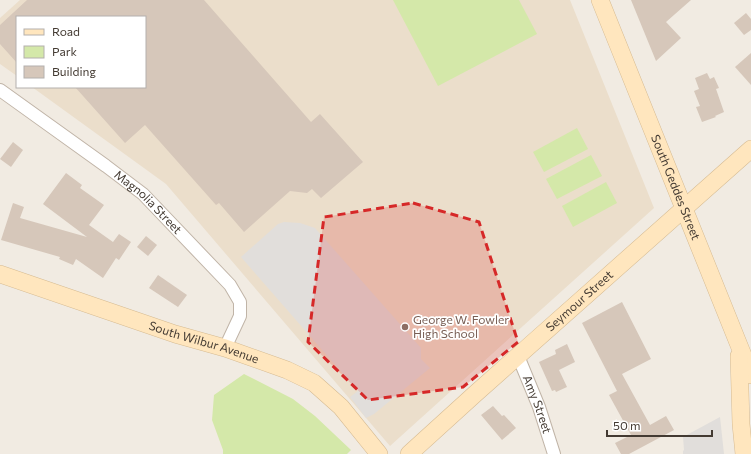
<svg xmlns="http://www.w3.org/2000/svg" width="751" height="454" viewBox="0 0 751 454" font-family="Commissioner,sans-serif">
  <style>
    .education { fill: #ebdecb }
    .green { fill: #d4e8a9 }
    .parking { fill: #e1dedb }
    .building { fill: #d6c7ba }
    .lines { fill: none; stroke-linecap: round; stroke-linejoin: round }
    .street-casing { stroke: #c0b4a7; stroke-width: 14 }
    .secondary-casing { stroke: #d6bb92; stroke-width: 18 }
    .street { stroke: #fff; stroke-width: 12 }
    .secondary { stroke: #ffe6be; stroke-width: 17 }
    .marked { fill: #d62828; fill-opacity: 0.2; stroke: #d62828; stroke-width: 3; stroke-dasharray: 8 5; stroke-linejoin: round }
    .education-dot { fill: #8d6e63; stroke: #fff; stroke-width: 1.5 }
    .labels { text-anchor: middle; stroke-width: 3.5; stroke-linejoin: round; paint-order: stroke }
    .street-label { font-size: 12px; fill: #433a32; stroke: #fff }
    .education-label { font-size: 12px; fill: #785e54; stroke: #fff; text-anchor: start }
  </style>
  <rect width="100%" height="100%" fill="#f1ebe2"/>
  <!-- education -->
  <path class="education" d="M20,0H570L654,208L390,446L166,184L32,87H145V17H17V76L0,64V18Z"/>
  <!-- green -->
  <g class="green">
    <path d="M393,0H519L537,34L438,86Z"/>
    <path d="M577,128L588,149L544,172L533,152Z"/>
    <path d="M591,155L602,176L557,199L546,179Z"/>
    <path d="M606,182L617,203L573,227L562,206Z"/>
    <path d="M244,374L293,399L315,416L351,450L347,454H223V450L212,420L214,395Z"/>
  </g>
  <!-- parking -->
  <g class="parking">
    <path d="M284,222L300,223L315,228L421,348V359L430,368L374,414L366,418L350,397L358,391L241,257L278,224Z"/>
    <path d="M720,417L724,454H683V451L684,450L683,437Z"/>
  </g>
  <!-- building -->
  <g class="building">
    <path d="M27,0H204L311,122L320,114L363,162L321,198L312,189L307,193L290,191L244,232L219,203L216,205L145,125L125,143L75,87H145V17H17V63L0,44V25Z"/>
    <path d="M631,0H691L666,22L681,38L656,61Z"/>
    <path d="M746,13L751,19V30L744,35L734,23Z"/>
    <path d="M751,53V85L735,67Z"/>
    <path d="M707,73L710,79L714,77L719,88L716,89L724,112L715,116L716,117L702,122L696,107L700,106L694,91L699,89L695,78Z"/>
    <path d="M13,142L23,150L11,167L0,159Z"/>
    <path d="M66,173L82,185L80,188L104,205L89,225L113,242L119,234L131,242L119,260L116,258L103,278L76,259L73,265L59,259L60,257L1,240L13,203L24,207L20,218L87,237L43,204Z"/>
    <path d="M146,236L157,245L148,256L137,247Z"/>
    <path d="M158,275L187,295L178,307L149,288Z"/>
    <path d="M622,302L651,359L622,374L650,425L666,416L674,430L629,454H621L615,443L631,435L609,395L617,391L582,323Z"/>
    <path d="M567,344L575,362L559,370L567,387L556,392L555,390L552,391L539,362L556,354L555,350Z"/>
    <path d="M493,406L502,416L504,415L516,428L502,440L481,415Z"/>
  </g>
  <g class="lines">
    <defs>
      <g id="street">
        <path id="s1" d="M0,90L106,166L143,194L230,285L240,302V316L225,348"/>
        <path id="s2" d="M518,356L539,407L554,454"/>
      </g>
      <g id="secondary">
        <path id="s3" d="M600,0L751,375"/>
        <path id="s4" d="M0,274L175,334L225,348L287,370L314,383L341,407L379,454"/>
        <path d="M739,356L741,424L744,454"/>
        <path id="s5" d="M409,454L475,394L751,149"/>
      </g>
    </defs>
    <!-- street casing -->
    <use href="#street" class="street-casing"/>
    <!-- secondary casing -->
    <use href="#secondary" class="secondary-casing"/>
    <!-- street -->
    <use href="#street" class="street"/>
    <!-- secondary -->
    <use href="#secondary" class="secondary"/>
  </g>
  <!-- marked area -->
  <path class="marked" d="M413,203L479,222L518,342L463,387L368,400L308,342L324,217Z"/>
  <!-- markers -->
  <circle class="education-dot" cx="405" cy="327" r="4"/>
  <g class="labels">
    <!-- street labels -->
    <g class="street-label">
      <text dy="4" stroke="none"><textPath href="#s3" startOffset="202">South Geddes Street</textPath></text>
      <text dy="4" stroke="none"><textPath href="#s1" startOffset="186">Magnolia Street</textPath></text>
      <text dy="4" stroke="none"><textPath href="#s5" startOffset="229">Seymour Street</textPath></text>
      <text dy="4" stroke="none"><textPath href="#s4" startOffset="215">South Wilbur Avenue</textPath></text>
      <text dy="4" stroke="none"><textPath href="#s2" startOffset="52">Amy Street</textPath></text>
    </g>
    <!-- education labels -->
    <g class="education-label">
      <text x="413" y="324">George W. Fowler<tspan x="413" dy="14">High School</tspan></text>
    </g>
  </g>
  <!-- legend -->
  <rect x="16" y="16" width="130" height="72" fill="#ffffff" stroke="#b4b0ad"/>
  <rect x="24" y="29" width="20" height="6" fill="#ffe6be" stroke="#b4b0ad"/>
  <text x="52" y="36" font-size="12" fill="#433a32">Road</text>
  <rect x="24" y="46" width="20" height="12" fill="#d4e8a9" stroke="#b4b0ad"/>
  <text x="52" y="56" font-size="12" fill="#433a32">Park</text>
  <rect x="24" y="66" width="20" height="12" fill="#d6c7ba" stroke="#b4b0ad"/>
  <text x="52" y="76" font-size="12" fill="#433a32">Building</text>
  <!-- scale -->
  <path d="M607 430v6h105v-6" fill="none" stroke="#433a32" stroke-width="2"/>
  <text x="613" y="430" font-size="12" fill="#433a32" stroke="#ffffff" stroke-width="3" paint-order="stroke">50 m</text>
</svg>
